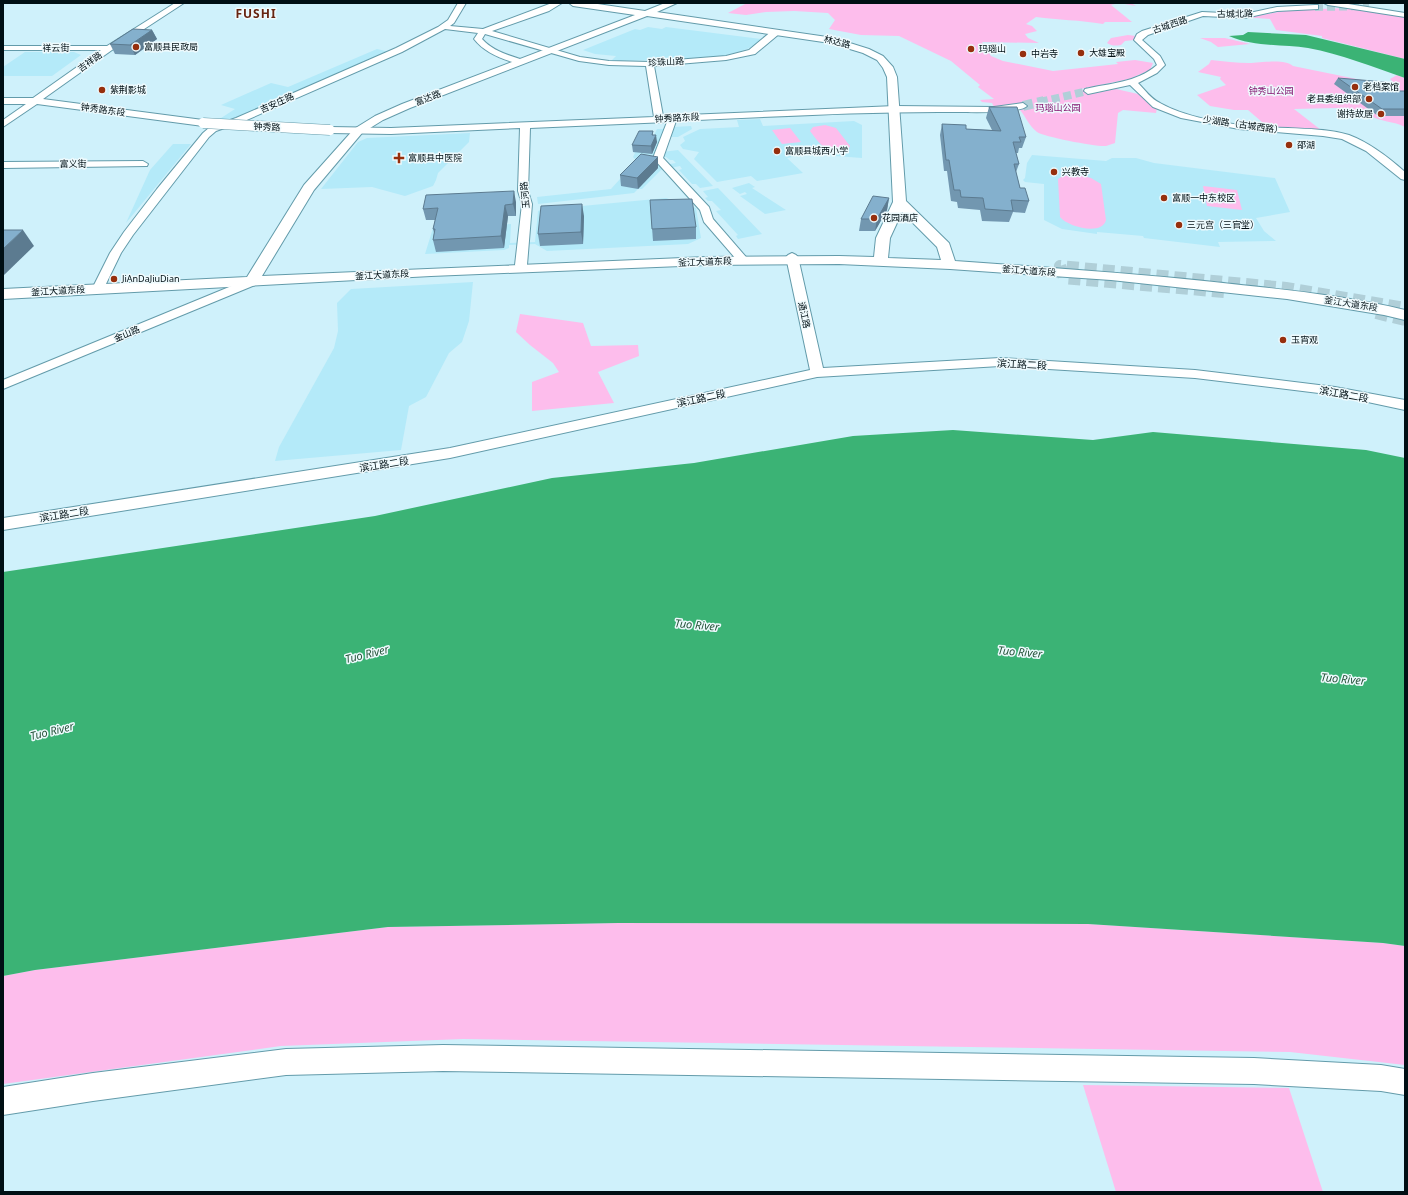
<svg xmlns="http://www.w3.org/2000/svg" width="1408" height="1195" viewBox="0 0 1408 1195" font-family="'Noto Sans','Noto Sans SC',sans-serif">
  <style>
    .built { fill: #b4eaf9 }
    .green { fill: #fdbdec }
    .water { fill: #3bb375 }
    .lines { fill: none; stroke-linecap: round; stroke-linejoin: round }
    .minor-tunnel-far2 { stroke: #b0cfd8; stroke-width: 8; stroke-dasharray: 8 4; stroke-linecap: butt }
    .minor-tunnel-far1 { stroke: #b0cfd8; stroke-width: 10; stroke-dasharray: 10 5; stroke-linecap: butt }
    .minor-tunnel { stroke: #b0cfd8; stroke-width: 12; stroke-dasharray: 12 6; stroke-linecap: butt }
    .minor-casing { stroke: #639baa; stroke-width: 2 }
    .major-casing { stroke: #639baa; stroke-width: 2 }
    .minor { fill: #fff; fill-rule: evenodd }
    .major { fill: #fff; fill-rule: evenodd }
    .minor-bridge-casing { stroke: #639baa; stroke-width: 11; stroke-linecap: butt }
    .minor-bridge { stroke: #fff; stroke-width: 10 }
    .wall { fill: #7297b0 }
    .shaded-wall { fill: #5c7b90 }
    .building { fill: #84b0cd; stroke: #5c7b90 }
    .poi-dot { fill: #962f0d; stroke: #eefafd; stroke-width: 1.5 }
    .labels { text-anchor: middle; stroke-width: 3; stroke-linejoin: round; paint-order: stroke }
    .far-street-label { font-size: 9px; fill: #000f14; stroke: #eefafd }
    .far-poi-label { font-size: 9px; fill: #000f14; stroke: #eefafd; text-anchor: start }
    .far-park-label { font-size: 9px; fill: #831570; stroke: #eefafd }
    .street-label { font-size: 10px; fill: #000f14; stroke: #eefafd }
    .water-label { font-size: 11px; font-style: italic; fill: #26543a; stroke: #eefafd }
    .far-district-label { font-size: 12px; font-weight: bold; letter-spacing: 1px; fill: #672511; stroke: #eefafd }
  </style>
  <rect width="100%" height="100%" fill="#cff1fb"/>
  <!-- built -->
  <g class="built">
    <path d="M648,27L662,29L666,27L761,39L752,47L739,52L721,56L663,60L611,61L616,56L595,54L583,50L635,29L640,30Z"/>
    <path d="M377,49L390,52L245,115L224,121L218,120L235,109L221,105L271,83L288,87Z"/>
    <path d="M25,52H74L81,55L52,76H3V67Z"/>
    <path d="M760,119L763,126L854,121L862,125V158L808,154L787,158L803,173L757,181L751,176L717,182L694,159L699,152L683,149L680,145L685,141L683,137L700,129L739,127L737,120Z"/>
    <path d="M691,126L692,129L678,137H669L673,127Z"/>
    <path d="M657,129H665L653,157L658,166L676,163L673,160H670L666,157H663L661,155L662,152L678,150L713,186L700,188L696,184H692L679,170L682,169L680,166L661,170L642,189H638L634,193L538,204L537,197L611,189L620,179H623L640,164L633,157L635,153L633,152L639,138L654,135Z"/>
    <path d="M470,133L469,142L438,173L436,180L433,186L405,196L372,187L321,189L358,142L367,138Z"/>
    <path d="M173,144H191L126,223L150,170Z"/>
    <path d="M1032,155L1106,161L1112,158H1136L1154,163L1275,178L1290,212L1256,218L1264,231L1276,241L1218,242L1220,247L1144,238L1143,236L1097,232V234L1062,229L1044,220V184L1025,182L1023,180L1025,178L1027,163Z"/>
    <path d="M749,183L755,187L752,188L786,210L765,214L740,196L747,194L745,192L740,194L732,188Z"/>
    <path d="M718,188L762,234L738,239L736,236L738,235L716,211L721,210L712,201H708L705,198L708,197L703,191Z"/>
    <path d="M666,198L696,208L701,238L688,244L547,251L535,244L509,245V248L504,250L425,254L433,228L511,224L510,243L535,242L538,211L540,210Z"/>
    <path d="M473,282L469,321L462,342L449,353L426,397L409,406L401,450L275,461L279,447L334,348L338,331L337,303L351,289Z"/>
  </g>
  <!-- green -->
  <g class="green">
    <path d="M747,3H1131L1136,6L1119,3L1111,5L1132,22H1105L1103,24C1080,20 1058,20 1036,17L1026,24L1032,26L1037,31L1025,34L1028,38L1039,43L982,42L991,56L1003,61L1053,71L1118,64L1116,62L1135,60L1153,63L1150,70L1129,79L1081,89L1091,94L1116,89L1138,94L1150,104L1157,108L1156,113L1123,110L1118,113L1115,143C1112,144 1109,145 1106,146C1097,147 1044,137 1037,132C1029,126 1026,117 1020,110L1028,108L1017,103L994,107L992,103L982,102L980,100L994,99L978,87L980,85L951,61L899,36L861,35L829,29L835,20L828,13L794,11L766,12L746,15L728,13Z"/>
    <path d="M1347,8L1405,15V59L1322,38V36L1276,30L1270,19L1242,17L1262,15L1290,10Z"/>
    <path d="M1128,35L1136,36L1134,40L1125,41L1121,45C1115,46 1112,46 1107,43L1111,38Z"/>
    <path d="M1200,38H1225L1250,44L1218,47L1211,42Z"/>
    <path d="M1211,60C1223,61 1237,63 1249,63C1261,63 1284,58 1293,66L1386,85L1394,83L1390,79L1397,75L1405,78V127C1394,121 1380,122 1369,115L1337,108L1294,109L1321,130L1269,128L1248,110H1234L1210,106L1197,95L1226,85L1220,79L1221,77L1198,72L1209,64Z"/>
    <path d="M825,125L836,128L850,146L849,148C830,160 820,144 810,131L813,127Z"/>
    <path d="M790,128L801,142L782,144L772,130Z"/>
    <path d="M1076,174L1091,178L1101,184L1106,220C1102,236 1068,227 1060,217L1058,179L1063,176Z"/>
    <path d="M1203,186L1237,190L1242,210L1207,206Z"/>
    <path d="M520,314L583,323L591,346L638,345L639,356L598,372L614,403L532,411V382L559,372L553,363L530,345L516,332Z"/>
    <path d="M618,923L1088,924L1383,943L1405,946V1065L1290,1052L463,1039L281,1046L3,1084V976L35,970L388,927Z"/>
    <path d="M1083,1085L1289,1088L1323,1192H1116Z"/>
  </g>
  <!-- water -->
  <g class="water">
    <path d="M1248,32L1306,35L1405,59V78C1373,67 1341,54 1308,48C1283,44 1253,47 1229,36L1243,35Z"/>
    <path d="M953,430L1093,440L1153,432L1366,450L1405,458V946L1383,943L1088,924L618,923L388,927L35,970L3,976V572L375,516L552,478L694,463L853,436Z"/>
  </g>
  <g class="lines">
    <!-- minor-tunnel-far2 -->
    <g class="minor-tunnel-far2">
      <path d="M1315,7L1369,6"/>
      <path d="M1040,102L1088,91"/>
    </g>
    <!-- minor-tunnel-far1 -->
    <path class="minor-tunnel-far1" d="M1023,106L1044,101"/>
    <!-- minor-tunnel -->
    <g class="minor-tunnel">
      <path d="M1224,292L1064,278L1060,266L1286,288L1405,308"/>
      <path d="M1376,313L1405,320"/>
    </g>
    <defs>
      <g id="minor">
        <path d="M175,3H184L112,50L43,99L203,120L208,123L206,125L203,126L37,104L3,127V120L26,104H3V98H33L101,50H3V46H107Z"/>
        <path d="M458,3H466L454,23L450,26L483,29L552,3H562L549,11L492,31L580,57L609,61L650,62L726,56L749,50L773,30H779V34L755,54L726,60L654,66L663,116L895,106L994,107L1023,103L1027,106C1019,114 972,112 959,112C865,111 771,117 676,121L663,158L709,207L713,219L746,257L744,259H736L704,222L700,210L653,158L667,122L530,128L528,191L532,204L527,265L525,268H517L515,265L522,204L518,191L520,128L391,134L330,133L325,130L330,127L391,128L654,117L646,66L609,65L579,61L485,34L482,39C493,51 508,55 523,60L524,62L520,64C503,60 485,53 474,39L478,33L445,29L402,52L242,122L216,131L209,137L133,235L121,253L104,288H96L94,285L110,253L124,232L157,189L203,133L210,127L236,118L396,48L438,27L448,20Z"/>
        <path d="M1324,3H1342L1405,13V17L1328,5Z"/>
        <path d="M1315,5H1318V9L1277,11L1245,18L1203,16L1148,35L1142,40L1160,56L1165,65L1157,73L1138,83C1145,90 1151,99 1160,103C1194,122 1250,127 1288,128C1309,129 1329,129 1349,135C1370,143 1388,157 1405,172V180L1401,179L1366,151L1342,139L1323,136L1239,129L1181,118L1153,107L1130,85L1088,94L1084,91L1085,89C1110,83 1136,83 1157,65L1154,59L1134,40L1137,34L1142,31L1202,12L1245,14L1277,7Z"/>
        <path d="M143,161L148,164L147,166L3,168V162Z"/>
        <path d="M792,253L796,255L798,257L823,368L1000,358L1195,370L1335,387L1405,400V410L1335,395L1195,378L1000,366L817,377L450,458L3,530V518L450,448L810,370L786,257L788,255Z"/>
        <path d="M251,278L255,279L257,282L255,285L3,389V380Z"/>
        <path d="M443,1045L1254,1058L1381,1065L1405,1069V1095L1381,1091L1254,1084L443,1071L286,1075L93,1101L3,1115V1087L93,1073L286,1049Z"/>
      </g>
      <path id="major" d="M569,3H591L645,11L665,3H677L657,12L834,38L869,49L883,56L893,67L897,77L906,201L949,243L955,261C1041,267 1127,273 1214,282C1278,289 1342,295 1405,310V320L1384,315L1287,299L1111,280L950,269L839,264L706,265L431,276L3,299V289L247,277L304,185L354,129L375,116L402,104L635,15L573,6ZM647,16L830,43L863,53L877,60L883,68L887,77L893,202L876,238L874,257L839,256L706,257L262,276L314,190L362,133L383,120L410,108ZM902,212L937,247L941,260L888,258L890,238Z"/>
    </defs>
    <!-- minor casing -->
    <use href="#minor" class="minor-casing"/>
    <!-- major casing -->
    <use href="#major" class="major-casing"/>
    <!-- minor -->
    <use href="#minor" class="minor"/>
    <!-- major -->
    <use href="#major" class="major"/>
    <defs>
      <path id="minor-bridge" d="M203,123L330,130"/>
    </defs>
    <!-- minor-bridge casing -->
    <use href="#minor-bridge" class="minor-bridge-casing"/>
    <!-- minor-bridge -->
    <use href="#minor-bridge" class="minor-bridge"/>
  </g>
  <!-- wall -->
  <g class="wall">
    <path d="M152,30L157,39L135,55L115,54L110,44Z"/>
    <path d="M1338,78L1394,91H1405V116H1378L1334,84Z"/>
    <path d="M989,107L1026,137L1022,148H1019L1018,153H1016L1019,164L1016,172L1020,188L1029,201L1025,213L1013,212L1009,222L982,221L980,210L958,208L957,202L951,201L947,171H944L940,135L942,124L966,129L992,130L986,118Z"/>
    <path d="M653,131V135L657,142L652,154L633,152L632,145Z"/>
    <path d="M658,168L638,189L621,186L620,175Z"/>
    <path d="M889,198L887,210L875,231H859L861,219Z"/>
    <path d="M650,200L696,227V239L653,241Z"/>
    <path d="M516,202V216H508L504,248L436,252L433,240L434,233L433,229L435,220H426L423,209Z"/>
    <path d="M584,216L583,244L540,246L538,234Z"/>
  </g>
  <!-- shaded-wall -->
  <g class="shaded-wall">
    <path d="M152,30L157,39L135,55L130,45Z"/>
    <path d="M656,135L657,142L652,154L651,146Z"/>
    <path d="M658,157V168L638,189L637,178Z"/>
    <path d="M514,191L516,202V216L513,204Z"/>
    <path d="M889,198L887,210L875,231L877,219Z"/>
    <path d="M582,204L584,216L583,244L581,232Z"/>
    <path d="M505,205L508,216L504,248L501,236Z"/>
    <path d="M23,230L34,246L3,276V249Z"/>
  </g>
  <!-- building -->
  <g class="building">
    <path d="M133,29L152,30L130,45L110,44Z"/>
    <path d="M1338,78L1385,82L1394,91H1405V109H1382Z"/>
    <path d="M989,107H1017L1026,137H1019L1021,142H1013L1019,164H1014L1020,188H1025L1029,201L1011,200L1013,211L985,209L983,198L961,197L960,190H954L949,160H946L942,124L966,125V129L1001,131Z"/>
    <path d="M639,131H653L652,135H656L651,146L632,145Z"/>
    <path d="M641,154L658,157L637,178L620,175Z"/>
    <path d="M514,191L513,204L505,205L501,236L433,240L435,229H433L438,208L423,209L426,195Z"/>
    <path d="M873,196L889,198L877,219H861Z"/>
    <path d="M692,199L696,227L652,229L650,200Z"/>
    <path d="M582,204L581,232L538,234L541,206Z"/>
    <path d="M3,230H23L3,249Z"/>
  </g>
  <!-- markers -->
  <g class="poi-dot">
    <circle cx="136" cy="47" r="4"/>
    <circle cx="971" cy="49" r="4"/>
    <circle cx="1081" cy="53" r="4"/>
    <circle cx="1023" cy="54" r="4"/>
    <circle cx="1355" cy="87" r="4"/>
    <circle cx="102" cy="90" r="4"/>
    <circle cx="1369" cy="99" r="4"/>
    <circle cx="1381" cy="114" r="4"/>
    <circle cx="1289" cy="145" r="4"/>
    <circle cx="777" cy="151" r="4"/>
    <path d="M397 152h4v4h4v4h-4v4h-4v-4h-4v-4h4z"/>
    <circle cx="1054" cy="172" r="4"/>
    <circle cx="1164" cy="198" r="4"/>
    <circle cx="874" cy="218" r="4"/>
    <circle cx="1179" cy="225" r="4"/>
    <circle cx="114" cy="279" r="4"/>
    <circle cx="1283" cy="340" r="4"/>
  </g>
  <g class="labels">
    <!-- far-street labels -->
    <g class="far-street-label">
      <text transform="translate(1235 14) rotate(-1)" y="3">古城北路</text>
      <text transform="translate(1170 25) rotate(-18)" y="3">古城西路</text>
      <text transform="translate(837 42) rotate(14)" y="3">林达路</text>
      <text x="56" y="51">祥云街</text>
      <text transform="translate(90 62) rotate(-36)" y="3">吉祥路</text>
      <text transform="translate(666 62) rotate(-3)" y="3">珍珠山路</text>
      <text transform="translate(428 98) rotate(-21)" y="3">富达路</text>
      <text transform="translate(277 103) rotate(-24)" y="3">吉安庄路</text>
      <text transform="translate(103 110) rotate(8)" y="3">钟秀路东段</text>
      <text transform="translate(677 118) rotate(-3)" y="3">钟秀路东段</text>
      <text transform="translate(1243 125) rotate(8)" y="3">少湖路（古城西路）</text>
      <text transform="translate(267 127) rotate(3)" y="3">钟秀路</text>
      <text x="73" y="167">富义街</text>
      <text transform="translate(525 195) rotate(-95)" y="3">玉河路</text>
      <text transform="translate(705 262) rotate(-2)" y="3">釜江大道东段</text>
      <text transform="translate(1029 271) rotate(4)" y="3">釜江大道东段</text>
      <text transform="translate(382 275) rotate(-3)" y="3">釜江大道东段</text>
      <text transform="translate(58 291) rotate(-3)" y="3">釜江大道东段</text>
      <text transform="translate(1351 304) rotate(9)" y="3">釜江大道东段</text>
      <text transform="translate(804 315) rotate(78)" y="3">通江路</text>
      <text transform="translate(127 334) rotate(-23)" y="3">金山路</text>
    </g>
    <!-- far-poi labels -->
    <g class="far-poi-label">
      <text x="144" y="50">富顺县民政局</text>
      <text x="979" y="52">玛瑙山</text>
      <text x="1089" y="56">大雄宝殿</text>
      <text x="1031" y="57">中岩寺</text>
      <text x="1363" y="90">老档案馆</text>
      <text x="110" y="93">紫荆影城</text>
      <text x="1361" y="102" text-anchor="end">老县委组织部</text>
      <text x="1373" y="117" text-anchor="end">谢持故居</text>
      <text x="1297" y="148">邵湖</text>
      <text x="785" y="154">富顺县城西小学</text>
      <text x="408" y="161">富顺县中医院</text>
      <text x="1062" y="175">兴教寺</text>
      <text x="1172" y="201">富顺一中东校区</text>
      <text x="882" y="221">花园酒店</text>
      <text x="1187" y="228">三元宫（三官堂）</text>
      <text x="122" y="282">JiAnDaJiuDian</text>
      <text x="1291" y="343">玉宵观</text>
    </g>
    <!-- far-park labels -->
    <g class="far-park-label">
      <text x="1271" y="94">钟秀山公园</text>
      <text x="1058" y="111">玛瑙山公园</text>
    </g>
    <!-- street labels -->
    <g class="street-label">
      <text transform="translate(1022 364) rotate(3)" y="4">滨江路二段</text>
      <text transform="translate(1344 394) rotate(10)" y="4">滨江路二段</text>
      <text transform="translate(701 398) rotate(-12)" y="4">滨江路二段</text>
      <text transform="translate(384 464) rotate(-9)" y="4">滨江路二段</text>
      <text transform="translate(64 514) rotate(-9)" y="4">滨江路二段</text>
    </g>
    <!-- water labels -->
    <g class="water-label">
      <text transform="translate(697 625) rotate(5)" y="4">Tuo River</text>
      <text transform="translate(1020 652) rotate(5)" y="4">Tuo River</text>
      <text transform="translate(367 654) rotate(-14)" y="4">Tuo River</text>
      <text transform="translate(1343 679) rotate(5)" y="4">Tuo River</text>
      <text transform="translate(52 731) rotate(-14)" y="4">Tuo River</text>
    </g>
    <!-- far-district labels -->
    <g class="far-district-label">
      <text x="256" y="18">FUSHI</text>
    </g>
  </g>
  <!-- border -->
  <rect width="1408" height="1195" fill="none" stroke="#000f14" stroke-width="8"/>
</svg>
